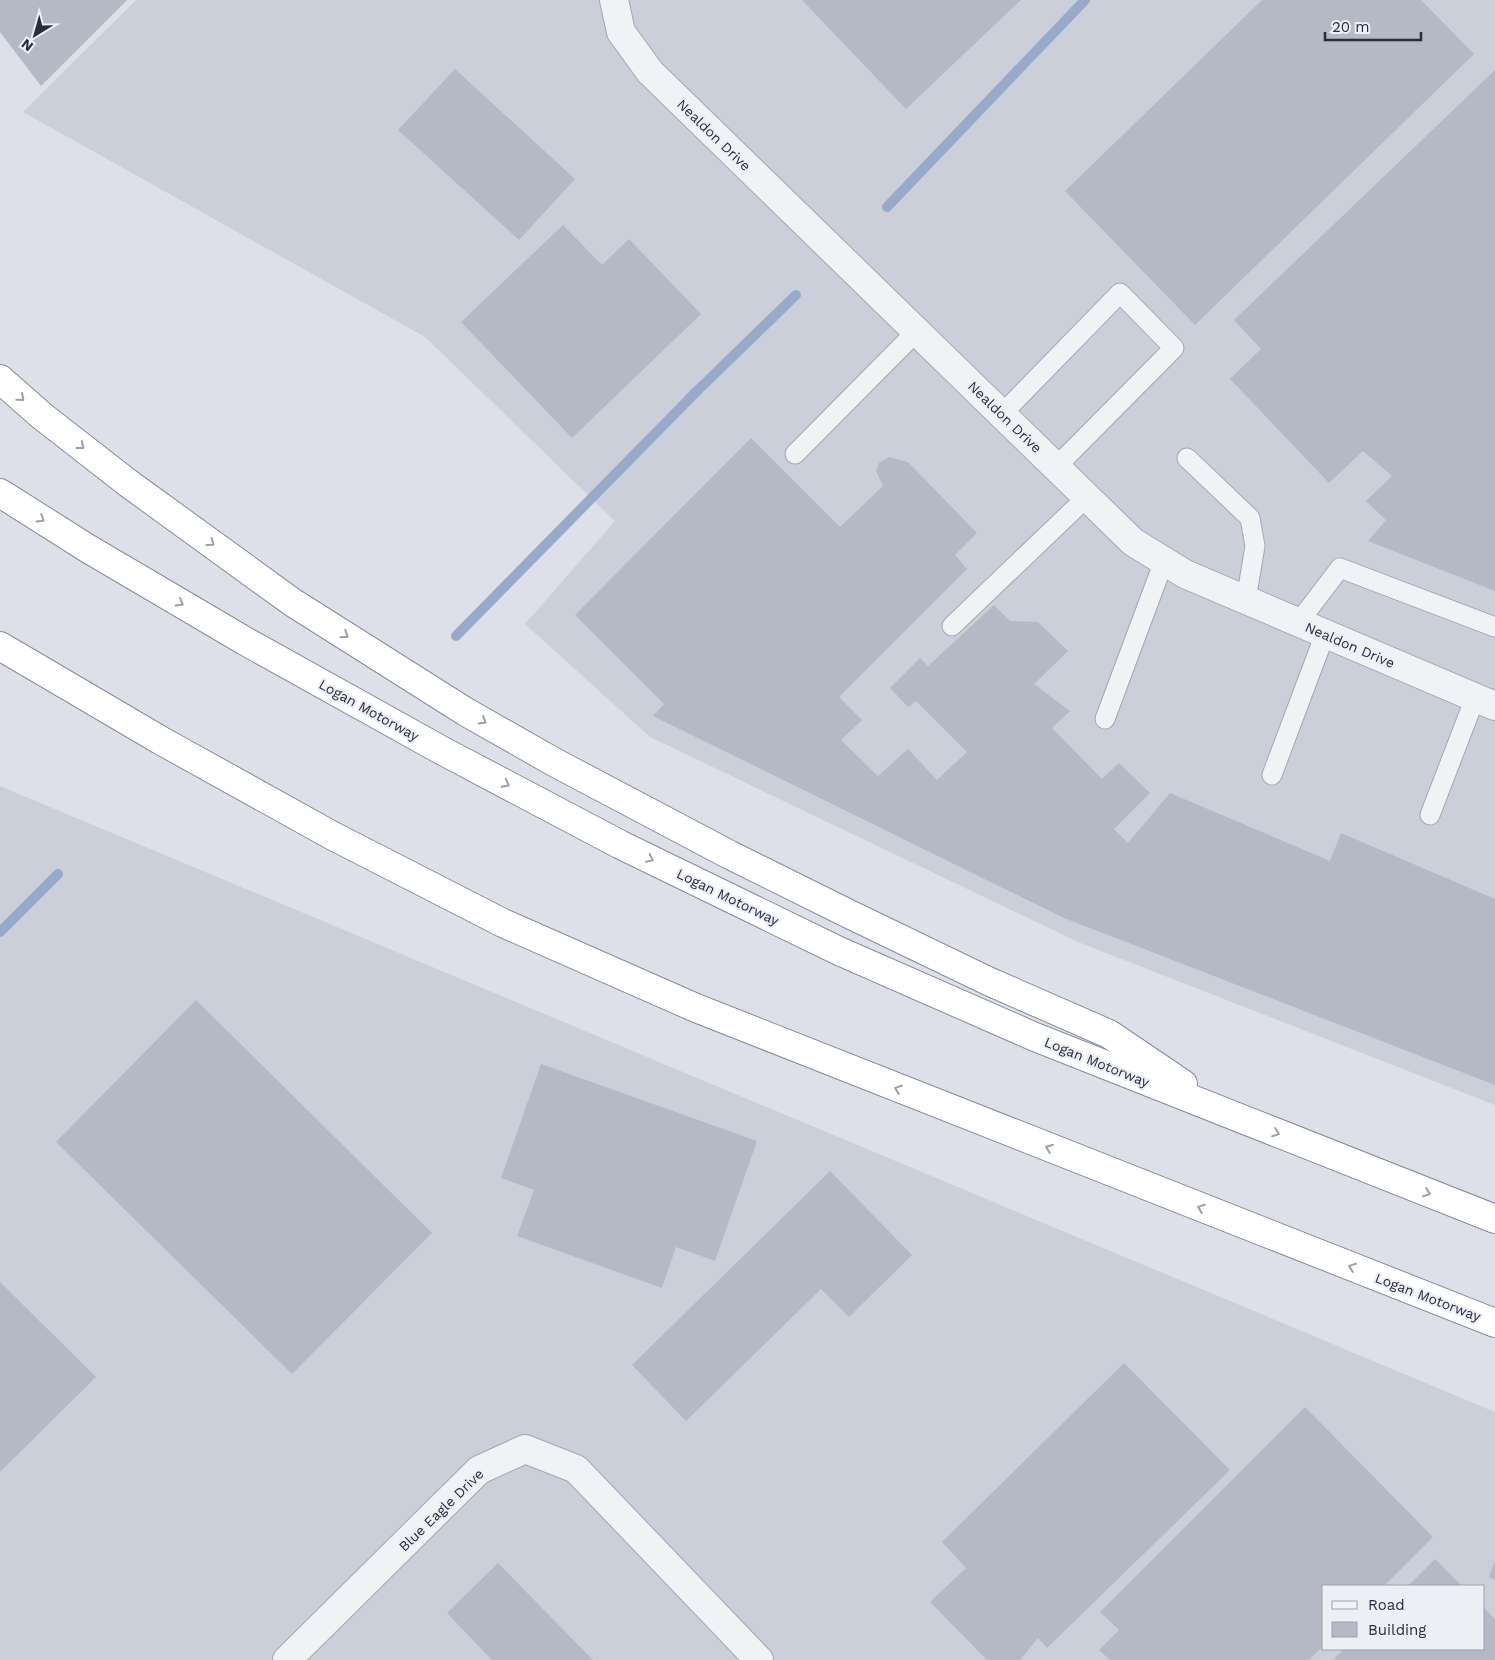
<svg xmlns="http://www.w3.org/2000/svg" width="1495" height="1660" viewBox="0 0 1495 1660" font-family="'Work Sans',sans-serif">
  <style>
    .built { fill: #cbcfda; fill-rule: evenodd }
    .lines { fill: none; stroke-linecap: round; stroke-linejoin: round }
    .stream { stroke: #97aac9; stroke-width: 10 }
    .building { fill: #b4b9c5 }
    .lane-casing { stroke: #a2a7b2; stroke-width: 21 }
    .street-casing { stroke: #a2a7b2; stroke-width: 30 }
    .highway-casing { stroke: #848c9f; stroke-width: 30 }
    .lane { stroke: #f0f2f6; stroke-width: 19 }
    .street { stroke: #f0f2f6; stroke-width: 28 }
    .highway { stroke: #fff; stroke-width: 28 }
    .oneway { stroke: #9da0a9 }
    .labels { text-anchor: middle; stroke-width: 4.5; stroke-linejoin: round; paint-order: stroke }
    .street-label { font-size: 14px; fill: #262d3f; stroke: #edeff5 }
  </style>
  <rect width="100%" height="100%" fill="#dde0e8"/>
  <!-- built -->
  <g class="built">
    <path d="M136,0H1495V1105L1078,942L650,737L525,624L615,521L425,337L23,112Z"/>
    <path d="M0,786L1495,1412V1660H0ZM1324,1586H1484V1649H1324Z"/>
  </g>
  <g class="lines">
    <!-- stream -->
    <g class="stream">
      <path d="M887,207L1085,0"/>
      <path d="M456,636L696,392L796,295"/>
      <path d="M0,932L58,874"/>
    </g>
  </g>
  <!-- building -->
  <g class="building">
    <path d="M0,0H127L41,86L0,32Z"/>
    <path d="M802,0H1021L906,109Z"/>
    <path d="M1262,0H1421L1474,54L1195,325L1065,191Z"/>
    <path d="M455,69L575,179L519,240L398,130Z"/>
    <path d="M1495,70V591L1368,541L1386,520L1366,501L1392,476L1363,451L1329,483L1230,379L1261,349L1234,320Z"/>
    <path d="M563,225L602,265L629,239L701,314L572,438L461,322Z"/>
    <path d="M751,438L840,527L883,486L876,471L879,463L889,457L908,462L977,533L955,555L967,569L839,697L862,720L841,740L878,776L908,749L937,780L967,752L916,701L908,707L890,688L920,658L928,666L994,605L1010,621L1038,622L1068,651L1034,684L1070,711L1052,728L1102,779L1119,763L1150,793L1114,829L1128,843L1170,793L1330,861L1341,833L1495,899V1085L1064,918L653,716L664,704L575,615Z"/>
    <path d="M196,1000L432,1233L292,1374L56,1142Z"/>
    <path d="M541,1064L757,1141L715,1261L676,1247L662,1288L517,1236L534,1190L501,1178Z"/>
    <path d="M830,1171L912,1255L849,1317L821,1289L686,1421L632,1365Z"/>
    <path d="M0,1282L96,1377L0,1472Z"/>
    <path d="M1124,1363L1230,1470L1047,1648L1038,1638L1020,1660H987L930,1602L966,1568L942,1542Z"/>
    <path d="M1305,1407L1433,1537L1384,1586H1324V1645L1309,1660H1110L1099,1650L1119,1630L1100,1612Z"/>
    <path d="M1435,1559L1462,1586H1408Z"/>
    <path d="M1495,1561V1580L1489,1577Z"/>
    <path d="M498,1563L593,1660H492L447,1613Z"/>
    <path d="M1484,1608L1495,1619V1660H1333L1344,1649H1484Z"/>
  </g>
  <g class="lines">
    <defs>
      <g id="lane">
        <path d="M1002,414L1120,293L1174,348L1056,467"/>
        <path d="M795,454L917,331"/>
        <path d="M1187,458L1250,518L1255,546L1246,600"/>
        <path d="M1298,623L1340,568L1495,627"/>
        <path d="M952,626L1087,497"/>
        <path d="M1105,719L1164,561"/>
        <path d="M1272,775L1325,634"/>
        <path d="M1430,815L1475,698"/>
      </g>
      <g id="street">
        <path d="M614,0L621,32L650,72L1133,542L1185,574L1495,706"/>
        <path d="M287,1660L479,1470L525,1449L576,1469L759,1660"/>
      </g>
      <g id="highway">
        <path d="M0,379L42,416L128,483L292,602L466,712L554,762L730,855L849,914L988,981L1109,1034L1183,1084"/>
        <path d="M0,493L87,548L245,641L441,750L621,845L839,951L1035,1037L1495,1219"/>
        <path d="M0,646L160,740L333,836L503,923L696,1008L1495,1323"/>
      </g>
    </defs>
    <!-- lane casing -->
    <use href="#lane" class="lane-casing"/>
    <!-- street casing -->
    <use href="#street" class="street-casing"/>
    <!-- highway casing -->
    <use href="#highway" class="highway-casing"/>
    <!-- lane -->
    <use href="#lane" class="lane"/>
    <!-- street -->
    <use href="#street" class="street"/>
    <!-- highway -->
    <use href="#highway" class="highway"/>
  </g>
  <!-- one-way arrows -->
  <defs><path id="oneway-chevron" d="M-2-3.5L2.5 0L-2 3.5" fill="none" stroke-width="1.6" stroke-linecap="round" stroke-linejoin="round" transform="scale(1.25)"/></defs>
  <g class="oneway">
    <use href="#oneway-chevron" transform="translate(21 398) rotate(41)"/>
    <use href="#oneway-chevron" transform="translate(81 446) rotate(38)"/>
    <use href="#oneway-chevron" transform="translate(41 519) rotate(32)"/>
    <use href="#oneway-chevron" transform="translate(211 543) rotate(36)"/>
    <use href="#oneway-chevron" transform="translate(180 603) rotate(30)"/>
    <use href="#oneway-chevron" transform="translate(345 635) rotate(33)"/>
    <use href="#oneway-chevron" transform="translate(483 721) rotate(30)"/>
    <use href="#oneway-chevron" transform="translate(506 784) rotate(28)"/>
    <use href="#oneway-chevron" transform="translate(650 859) rotate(26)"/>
    <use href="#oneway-chevron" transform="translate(898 1089) rotate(-159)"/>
    <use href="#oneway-chevron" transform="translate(1276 1133) rotate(21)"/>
    <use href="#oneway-chevron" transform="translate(1049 1148) rotate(-159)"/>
    <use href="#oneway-chevron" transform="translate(1427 1193) rotate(21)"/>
    <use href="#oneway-chevron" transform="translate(1201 1208) rotate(-159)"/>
    <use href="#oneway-chevron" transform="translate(1352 1267) rotate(-159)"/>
  </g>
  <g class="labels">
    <!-- street labels -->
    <g class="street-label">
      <text transform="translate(714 135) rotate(44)" y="5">Nealdon Drive</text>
      <text transform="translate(1005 417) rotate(44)" y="5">Nealdon Drive</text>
      <text transform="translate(1350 645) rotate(23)" y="5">Nealdon Drive</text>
      <text transform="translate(369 710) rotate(29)" y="5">Logan Motorway</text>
      <text transform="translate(728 897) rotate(26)" y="5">Logan Motorway</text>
      <text transform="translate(1097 1062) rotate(22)" y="5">Logan Motorway</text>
      <text transform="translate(1428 1297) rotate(21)" y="5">Logan Motorway</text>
      <text transform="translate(441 1510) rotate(-44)" y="5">Blue Eagle Drive</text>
    </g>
  </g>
  <!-- legend -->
  <rect x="1322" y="1585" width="162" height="65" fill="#edeff5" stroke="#9da1ac"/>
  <rect x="1332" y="1601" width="25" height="8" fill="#f0f2f6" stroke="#9da1ac"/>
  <text x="1368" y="1610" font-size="15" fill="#262d3f">Road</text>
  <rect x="1332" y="1622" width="25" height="15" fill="#b4b9c5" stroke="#9da1ac"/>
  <text x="1368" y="1635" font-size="15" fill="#262d3f">Building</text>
  <!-- north arrow -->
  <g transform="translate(35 35) rotate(217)" stroke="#edeff5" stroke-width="4" paint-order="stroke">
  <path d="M0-4L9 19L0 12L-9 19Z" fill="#262d3f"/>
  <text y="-8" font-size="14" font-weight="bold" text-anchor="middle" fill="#262d3f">N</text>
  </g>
  <!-- scale -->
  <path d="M1325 32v8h96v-8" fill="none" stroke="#262d3f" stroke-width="2.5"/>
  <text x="1332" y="32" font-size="15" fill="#262d3f" stroke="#edeff5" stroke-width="4" paint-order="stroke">20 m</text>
</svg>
